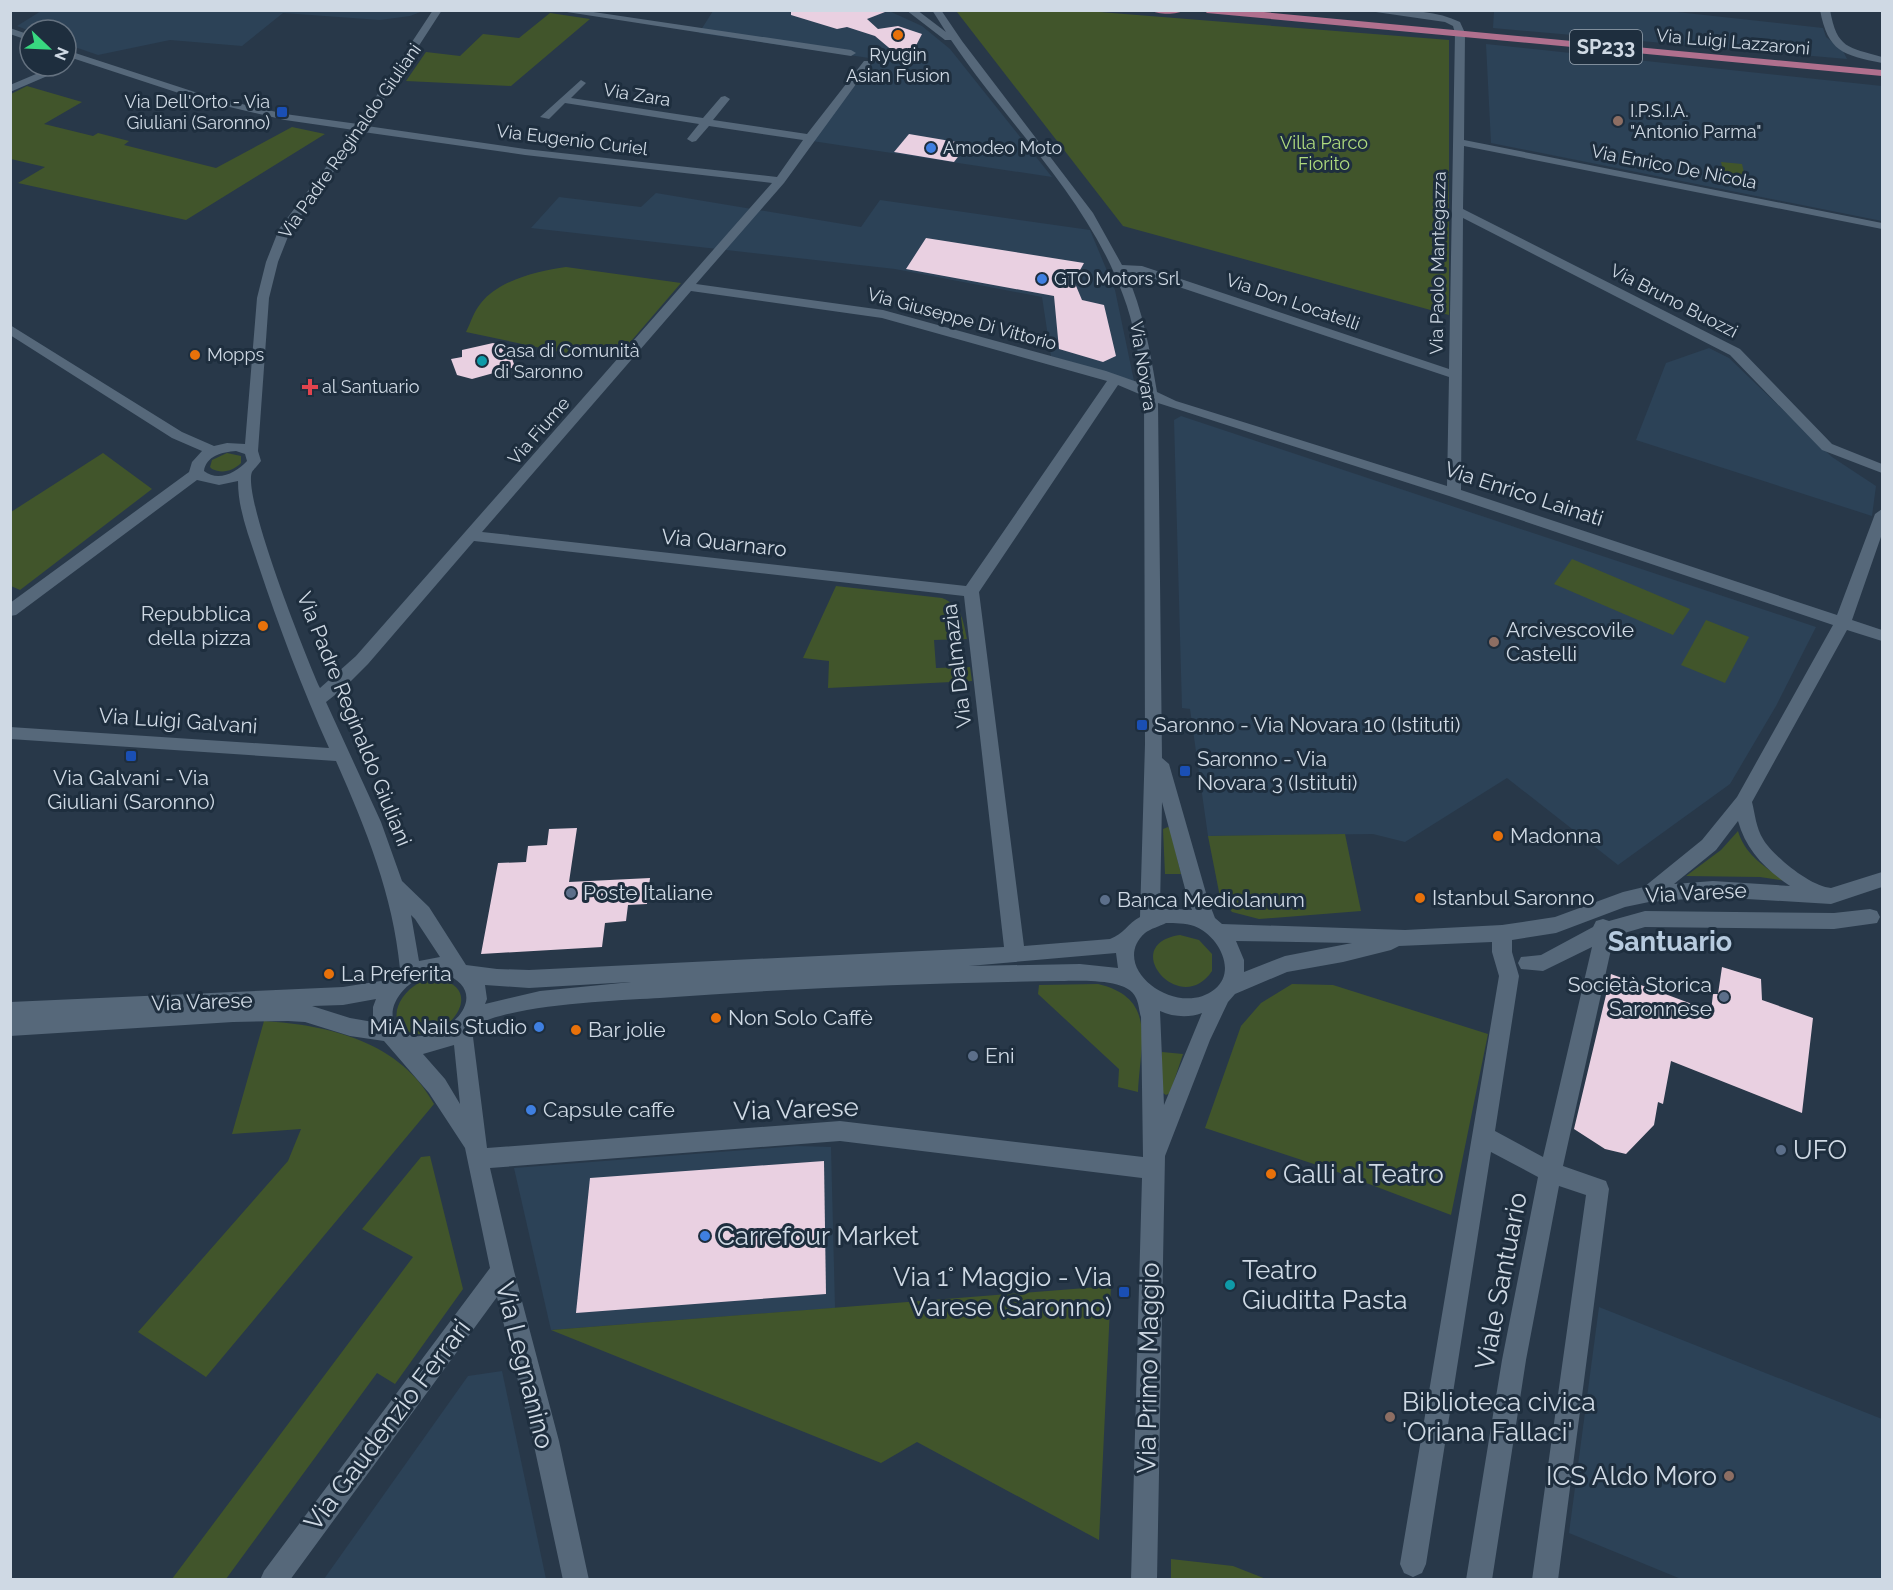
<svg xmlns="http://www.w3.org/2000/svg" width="1893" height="1590" viewBox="0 0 1893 1590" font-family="Raleway,sans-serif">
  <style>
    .built { fill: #2c4257 }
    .green { fill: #41552b }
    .building { fill: #e9d0e1 }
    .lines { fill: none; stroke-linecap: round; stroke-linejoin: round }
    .street { fill: #56687a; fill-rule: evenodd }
    .primary { fill: #b0708e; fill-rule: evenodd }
    .food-dot { fill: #e8710a; stroke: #1e2e3e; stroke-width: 2 }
    .transit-dot { fill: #1a4fb4; stroke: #1e2e3e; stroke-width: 2 }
    .education-dot { fill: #8d6e63; stroke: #1e2e3e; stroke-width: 2 }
    .shop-dot { fill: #3f7fe0; stroke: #1e2e3e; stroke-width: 2 }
    .culture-dot { fill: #0f9aa8; stroke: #1e2e3e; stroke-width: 2 }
    .health-dot { fill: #e0444e; stroke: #1e2e3e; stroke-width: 2 }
    .service-dot { fill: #5c6f8a; stroke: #1e2e3e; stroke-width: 2 }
    .labels { text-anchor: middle; stroke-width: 6; stroke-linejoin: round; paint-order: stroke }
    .far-street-label { font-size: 18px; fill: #cfd9e4; stroke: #1e2e3e }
    .far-poi-label { font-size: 18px; fill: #cfd9e4; stroke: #1e2e3e; text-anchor: start }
    .far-park-label { font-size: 18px; fill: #afdb7e; stroke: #1e2e3e }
    .shield { fill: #1e2e3e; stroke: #9aa6b2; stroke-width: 1.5 }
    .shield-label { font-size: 20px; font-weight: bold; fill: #cfd9e4 }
    .street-label { font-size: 21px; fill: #cfd9e4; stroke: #1e2e3e }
    .poi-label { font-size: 21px; fill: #cfd9e4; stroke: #1e2e3e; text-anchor: start }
    .near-street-label { font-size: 26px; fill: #cfd9e4; stroke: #1e2e3e }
    .near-poi-label { font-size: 26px; fill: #cfd9e4; stroke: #1e2e3e; text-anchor: start }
    .district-label { font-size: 27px; font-weight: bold; fill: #b7cbdf; stroke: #1e2e3e }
  </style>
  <rect width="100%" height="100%" fill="#283849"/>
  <!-- built -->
  <g class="built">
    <path d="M41,11V10L423,11L410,16L380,20L283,13L242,46L170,40L98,55L66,44V30L30,31L17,26Z"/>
    <path d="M713,11H889L922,26L950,49L1052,177L812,141L876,59L699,33Z"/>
    <path d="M1494,11H1668L1823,28L1826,37L1842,49L1847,59L1493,28Z"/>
    <path d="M1486,44L1882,86V221L1491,143Z"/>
    <path d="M656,193L861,227L880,200L1090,230L1115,290L1134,381L1051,356L1042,297L895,269L531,228L559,197L641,207Z"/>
    <path d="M1709,348L1729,358L1832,457L1876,486L1872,516L1636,440L1666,363Z"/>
    <path d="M1181,416L1816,627L1776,706L1730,784L1618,865L1507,778L1405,842L1373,834L1208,836L1190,709L1182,708L1174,420Z"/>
    <path d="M797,1146L831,1147L835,1308L551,1330L514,1168Z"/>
    <path d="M1599,1307L1882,1419V1579H1681L1569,1533Z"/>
    <path d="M502,1371L546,1579H324L468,1376Z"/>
  </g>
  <!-- green -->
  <g class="green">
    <path d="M960,10L1087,11L1449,40V315L1123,226L957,12Z"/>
    <path d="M550,13L590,19L511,86L406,81L426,52L460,56L483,34L519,38Z"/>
    <path d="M27,86L82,102L44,124L93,136L98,133L129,141L124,145L216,168L292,127L325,134L186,220L18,183L45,167L11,159V94Z"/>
    <path d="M1721,162L1742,164L1747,185L1726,183Z"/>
    <path d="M566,267L681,283L620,354L593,359L466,332C471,322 474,311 481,303C499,280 538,271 566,267Z"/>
    <path d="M103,453L152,489L20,590L11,586V512Z"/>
    <path d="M227,453L241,456V463C233,471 222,474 212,469L210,467L212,460Z"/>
    <path d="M1572,559L1690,609L1673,635L1554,584Z"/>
    <path d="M836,586L942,598C962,606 963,620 967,639L934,640L936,668L970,667L972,681L828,688L829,661L803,658Z"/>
    <path d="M1706,620L1749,637L1725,683L1681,665Z"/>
    <path d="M1168,827L1170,829L1181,874H1165L1163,829Z"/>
    <path d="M1738,831C1745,855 1766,868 1786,881L1760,877L1686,876L1721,850Z"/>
    <path d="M1345,834L1361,911L1259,919L1232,912L1220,897L1208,836Z"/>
    <path d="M1180,935L1199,940L1212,954V971C1180,1019 1117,944 1180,935Z"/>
    <path d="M439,979C489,990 444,1046 409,1032C385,1021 400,994 417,984C424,980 431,980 439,979Z"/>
    <path d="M1098,984C1158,998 1140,1044 1138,1092L1118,1087L1119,1069L1038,994L1039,985Z"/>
    <path d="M1292,984L1333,985L1488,1034L1451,1215L1332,1170L1205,1128L1241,1026L1261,1003Z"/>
    <path d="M264,1021C329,1025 401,1042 434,1104L206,1377L138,1332L288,1161L301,1129L232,1134Z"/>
    <path d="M1162,1052L1183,1054L1170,1093L1166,1095L1160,1091Z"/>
    <path d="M430,1156L463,1289L395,1384L377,1373L226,1579H172L413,1257L362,1229L421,1157Z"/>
    <path d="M1111,1286L1099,1540L917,1442L881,1463L551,1330Z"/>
    <path d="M1171,1559L1233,1566L1266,1579H1171Z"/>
  </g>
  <!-- building -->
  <g class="building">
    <path d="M791,10H885V12L867,19L878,29L898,26L922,34L907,63L875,36L847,27L837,29L791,15Z"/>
    <path d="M909,134L968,144L954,162L894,152Z"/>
    <path d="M926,238L1084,263L1074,281L1082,300L1104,305L1116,356L1103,362L1059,349L1054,296L906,269Z"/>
    <path d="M493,343L508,347L515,367L472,379L457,375L451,359L462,357V350Z"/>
    <path d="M577,828L569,882L650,878L647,904L628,905L626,921L605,923L602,947L481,954L498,863L526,862L528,846L547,845L549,829Z"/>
    <path d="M1722,967L1761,979L1762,1000L1813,1018L1802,1113L1671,1061L1663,1104L1658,1102L1654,1125L1626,1154L1605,1149L1574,1129L1611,974L1711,1011L1713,994H1718Z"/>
    <path d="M824,1161L826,1294L576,1313L590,1178Z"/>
  </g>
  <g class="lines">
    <!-- street -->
    <g class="street">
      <path d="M433,10H442L367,126L525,149L777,177L803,140L709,126L696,141L692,142L687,139L699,124L565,103L549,119L540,117L581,80L586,83L571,98L703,118L721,97L725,96L730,99L713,120L807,134L864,61H870V65L784,183L696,284L883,310L1106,371L1143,384C1138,354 1134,323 1123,295C1088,198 1008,125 951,40H945L906,10H917L946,32L932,10H941L962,41L1093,213L1122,265L1142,266L1449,369L1455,33L1453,26L1445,22L1362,10C1393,10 1432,8 1460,22L1465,33L1464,140L1882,223V229L1464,146L1463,209L1740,349L1832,444L1882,464V473L1822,450L1730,355L1463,218L1461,490L1837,615L1875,514L1882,509V534L1852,620L1882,630V641L1847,630L1752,802C1755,814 1756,828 1763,839C1773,856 1811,887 1831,888L1882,872V887L1831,904L1713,897L1649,902L1625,907L1556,933L1512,940V952L1519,976L1495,1131L1543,1157L1592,947L1543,971L1521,969L1518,963L1521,957L1541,955L1593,927L1596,921L1603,919L1609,921L1645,911L1834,913L1870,909L1877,911L1880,917L1877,923L1834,929L1645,927L1614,936L1563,1166L1606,1181L1609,1189L1558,1580H1532L1586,1195L1559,1186L1526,1360L1492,1580H1466L1502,1360L1538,1177L1491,1152L1426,1564L1422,1573L1413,1577L1404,1573L1400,1564L1499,976L1492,952V942L1399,946L1391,950L1343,962L1287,972L1235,994L1228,1002L1210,1040L1165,1156L1157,1580H1131L1142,1178L840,1141L490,1168L514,1271L559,1441L589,1580H563L533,1441L497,1297L290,1580H260L264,1571L490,1268L465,1148L429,1093L384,1041L350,1036L305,1022L288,1021L233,1022L10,1036V1002L343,987L387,980L400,969C393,895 366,829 336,761L10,739V727L329,748C302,688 279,627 258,564C249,536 238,510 238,481L219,485L197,480L16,615L10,616V603L189,472L192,462L202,451L172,438L10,335V325L182,432L214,446L227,443L245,444L257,298L266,262L279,229L354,130L285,120L200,100L66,56V50L207,96L285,114L358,124ZM363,132L525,155L772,183L356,656L320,688C306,657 242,496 252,472C254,469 259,464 261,461L258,451L269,298L278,262L291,229ZM1126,272L1137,273L1449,377L1447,486L1176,401L1157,392C1150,350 1143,311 1126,272ZM691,291L882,318L1107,381L966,586L482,532ZM1118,385L1144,396L1145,744L1140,917C1128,923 1124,934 1110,939L1024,946L979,592ZM1158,403L1449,496L1833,625L1737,797L1702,840L1644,887L1623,892L1555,917L1502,925L1405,930L1222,924L1215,918L1208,900L1169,764L1162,758ZM236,451L245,454L247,461C236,473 218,482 204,471C206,456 222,452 236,451ZM474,541L964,596L1004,947L529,970L497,969L466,965L429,907L402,881L381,822L326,702L344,688L368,664ZM1162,802L1188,900L1192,910L1160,908ZM1738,821C1746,850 1765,869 1790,886L1713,881L1674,884L1716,850ZM411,915L415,919L440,957L419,961ZM1166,923C1175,923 1185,923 1194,926C1217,934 1238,970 1215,989C1177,1020 1107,967 1145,933C1150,929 1160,926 1166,923ZM1236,941L1352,943L1285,956L1244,972V960ZM1116,953L1118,968L1080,964L969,966ZM442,973C503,994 434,1052 403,1032C381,1018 398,990 415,981C423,976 433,975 442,973ZM1061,981C1080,981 1128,978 1136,998C1139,1004 1139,1011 1141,1017L1143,1157L840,1121L487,1148L472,1029C496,1005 623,1000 660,998C793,988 927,983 1061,981ZM631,982L540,991L485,1004L487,999L485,985L529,988ZM376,999L373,1007V1022L350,1018L312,1006L343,1005ZM1160,1011C1173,1017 1189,1018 1202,1013L1164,1105ZM454,1045L460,1104L445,1079L423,1054Z"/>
      <path d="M554,10H580L851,50L856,53L851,56Z"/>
      <path d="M1820,10H1830C1837,49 1848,47 1882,57V63C1843,55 1828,52 1820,10Z"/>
      <path d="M10,28L30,35V41L10,34Z"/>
      <path d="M66,64V68L10,92V85L55,66H66Z"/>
    </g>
    <!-- primary -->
    <g class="primary">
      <path d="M1150,10H1185C1177,15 1158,15 1150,10Z"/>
      <path d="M1203,10H1242L1882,70V76L1207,13Z"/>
    </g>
  </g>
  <!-- markers -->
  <g class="food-dot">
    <circle cx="898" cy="35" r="6"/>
    <circle cx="195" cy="355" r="6"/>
    <circle cx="263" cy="626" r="6"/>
    <circle cx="1498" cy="836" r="6"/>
    <circle cx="1420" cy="898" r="6"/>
    <circle cx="329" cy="974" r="6"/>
    <circle cx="716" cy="1018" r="6"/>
    <circle cx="576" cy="1030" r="6"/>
    <circle cx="1271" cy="1174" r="6"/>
  </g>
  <g class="transit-dot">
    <rect x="276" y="106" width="12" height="12" rx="3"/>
    <rect x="1136" y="719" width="12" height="12" rx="3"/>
    <rect x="125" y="750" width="12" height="12" rx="3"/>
    <rect x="1179" y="765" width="12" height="12" rx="3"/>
    <rect x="1118" y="1286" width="12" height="12" rx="3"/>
  </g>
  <g class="education-dot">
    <circle cx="1618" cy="121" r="6"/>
    <circle cx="1494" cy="642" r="6"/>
    <circle cx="1390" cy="1417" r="6"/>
    <circle cx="1729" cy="1476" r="6"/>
  </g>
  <g class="shop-dot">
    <circle cx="931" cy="148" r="6"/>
    <circle cx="1042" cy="279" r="6"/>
    <circle cx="539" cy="1027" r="6"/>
    <circle cx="531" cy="1110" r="6"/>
    <circle cx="705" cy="1236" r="6"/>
  </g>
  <g class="culture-dot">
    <circle cx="482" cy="361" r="6"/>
    <circle cx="1230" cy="1285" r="6"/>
  </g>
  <path class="health-dot" d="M307 378h6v6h6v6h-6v6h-6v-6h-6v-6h6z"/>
  <g class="service-dot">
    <circle cx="571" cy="893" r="6"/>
    <circle cx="1105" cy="900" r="6"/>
    <circle cx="1724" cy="997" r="6"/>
    <circle cx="973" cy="1056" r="6"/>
    <circle cx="1781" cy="1150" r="6"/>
  </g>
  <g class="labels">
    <!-- far-street labels -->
    <g class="far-street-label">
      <text transform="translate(1733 42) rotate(5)" y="6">Via Luigi Lazzaroni</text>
      <text transform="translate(637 95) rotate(9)" y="6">Via Zara</text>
      <text transform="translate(572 140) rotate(7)" y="6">Via Eugenio Curiel</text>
      <text transform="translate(350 141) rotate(-55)" y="6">Via Padre Reginaldo Giuliani</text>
      <text transform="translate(1674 167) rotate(11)" y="6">Via Enrico De Nicola</text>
      <text transform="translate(1438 263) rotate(-89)" y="6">Via Paolo Mantegazza</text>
      <text transform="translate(1674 301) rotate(27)" y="6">Via Bruno Buozzi</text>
      <text transform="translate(1293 302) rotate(19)" y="6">Via Don Locatelli</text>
      <text transform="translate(962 319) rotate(15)" y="6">Via Giuseppe Di Vittorio</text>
      <text transform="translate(1143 366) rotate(81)" y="6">Via Novara</text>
      <text transform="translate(539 431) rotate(-49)" y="6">Via Fiume</text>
    </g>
    <!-- far-poi labels -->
    <g class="far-poi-label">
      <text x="898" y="61" text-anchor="middle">Ryugin<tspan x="898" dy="21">Asian Fusion</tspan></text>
      <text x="270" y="108" text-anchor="end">Via Dell'Orto - Via<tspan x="270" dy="21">Giuliani (Saronno)</tspan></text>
      <text x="1630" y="117">I.P.S.I.A.<tspan x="1630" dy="21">"Antonio Parma"</tspan></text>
      <text x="943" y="154">Amodeo Moto</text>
      <text x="1054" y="285">GTO Motors Srl</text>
      <text x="494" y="357">Casa di Comunità<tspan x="494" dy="21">di Saronno</tspan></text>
      <text x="207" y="361">Mopps</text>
      <text x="322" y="393">al Santuario</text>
    </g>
    <!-- far-park labels -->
    <g class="far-park-label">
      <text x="1324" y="149">Villa Parco<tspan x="1324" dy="21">Fiorito</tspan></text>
    </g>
    <!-- shield labels -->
    <rect class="shield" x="1570" y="30" width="72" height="34" rx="4.5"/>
    <g class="shield-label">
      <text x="1606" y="54">SP233</text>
    </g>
    <!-- street labels -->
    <g class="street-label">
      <text transform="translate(1524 494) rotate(18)" y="7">Via Enrico Lainati</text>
      <text transform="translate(724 543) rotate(6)" y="7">Via Quarnaro</text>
      <text transform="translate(957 666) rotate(-97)" y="7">Via Dalmazia</text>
      <text transform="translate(354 719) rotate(68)" y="7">Via Padre Reginaldo Giuliani</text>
      <text transform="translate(178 721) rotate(4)" y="7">Via Luigi Galvani</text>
      <text transform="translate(1696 893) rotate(-3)" y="7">Via Varese</text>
      <text transform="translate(202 1002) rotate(-2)" y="7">Via Varese</text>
    </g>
    <!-- poi labels -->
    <g class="poi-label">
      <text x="251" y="621" text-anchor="end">Repubblica<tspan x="251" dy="24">della pizza</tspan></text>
      <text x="1506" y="637">Arcivescovile<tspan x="1506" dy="24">Castelli</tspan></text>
      <text x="1154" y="732">Saronno - Via Novara 10 (Istituti)</text>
      <text x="1197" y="766">Saronno - Via<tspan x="1197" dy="24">Novara 3 (Istituti)</tspan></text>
      <text x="131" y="785" text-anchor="middle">Via Galvani - Via<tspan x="131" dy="24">Giuliani (Saronno)</tspan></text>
      <text x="1510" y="843">Madonna</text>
      <text x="583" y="900">Poste Italiane</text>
      <text x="1432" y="905">Istanbul Saronno</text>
      <text x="1117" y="907">Banca Mediolanum</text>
      <text x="341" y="981">La Preferita</text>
      <text x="1712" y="992" text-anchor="end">Società Storica<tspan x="1712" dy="24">Saronnese</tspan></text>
      <text x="728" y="1025">Non Solo Caffè</text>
      <text x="527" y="1034" text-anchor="end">MiA Nails Studio</text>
      <text x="588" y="1037">Bar jolie</text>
      <text x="985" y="1063">Eni</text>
      <text x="543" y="1117">Capsule caffe</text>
    </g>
    <!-- near-street labels -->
    <g class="near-street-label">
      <text transform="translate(796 1109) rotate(-2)" y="9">Via Varese</text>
      <text transform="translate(1501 1281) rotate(-79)" y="9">Viale Santuario</text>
      <text transform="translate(525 1365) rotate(76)" y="9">Via Legnanino</text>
      <text transform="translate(1148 1368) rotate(-89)" y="9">Via Primo Maggio</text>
      <text transform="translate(387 1425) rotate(-53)" y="9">Via Gaudenzio Ferrari</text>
    </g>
    <!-- near-poi labels -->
    <g class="near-poi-label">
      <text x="1793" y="1159">UFO</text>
      <text x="1283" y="1183">Galli al Teatro</text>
      <text x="717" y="1245">Carrefour Market</text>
      <text x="1242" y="1279">Teatro<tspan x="1242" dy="30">Giuditta Pasta</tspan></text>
      <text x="1112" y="1286" text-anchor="end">Via 1° Maggio - Via<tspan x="1112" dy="30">Varese (Saronno)</tspan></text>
      <text x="1402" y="1411">Biblioteca civica<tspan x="1402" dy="30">'Oriana Fallaci'</tspan></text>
      <text x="1717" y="1485" text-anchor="end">ICS Aldo Moro</text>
    </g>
    <!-- district labels -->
    <g class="district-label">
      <text x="1670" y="951">Santuario</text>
    </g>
  </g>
  <!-- border -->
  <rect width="1893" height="1590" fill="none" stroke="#cfd9e4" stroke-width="24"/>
  <!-- north arrow -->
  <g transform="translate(48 48) rotate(113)"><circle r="28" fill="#1e2e3e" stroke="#657280" stroke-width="1.5"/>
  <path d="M0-4.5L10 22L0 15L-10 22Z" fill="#38d880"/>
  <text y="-9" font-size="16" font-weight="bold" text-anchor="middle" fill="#cfd9e4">N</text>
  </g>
</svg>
